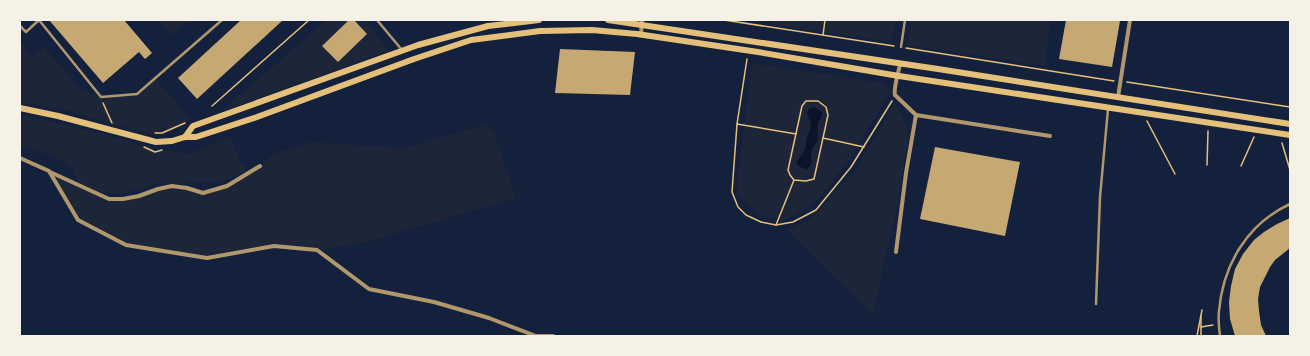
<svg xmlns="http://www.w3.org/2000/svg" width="1310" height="356" viewBox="0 0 1310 356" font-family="Jost,sans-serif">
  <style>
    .green { fill: #1d2539 }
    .water { fill: #0b132b }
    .building { fill: #c6a872 }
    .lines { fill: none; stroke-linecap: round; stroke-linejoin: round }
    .path { stroke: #e5c07b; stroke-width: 1.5 }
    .service { stroke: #b1986c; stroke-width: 2.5 }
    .minor { stroke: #b1986c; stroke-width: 4 }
    .secondary { stroke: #e5c07b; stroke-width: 6 }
  </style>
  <rect width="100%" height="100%" fill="#14213d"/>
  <!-- green -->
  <g class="green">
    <path d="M159,20H189L172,35Z"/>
    <path d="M327,20H364L389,50L220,112Z"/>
    <path d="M773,20H895L892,42L772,25Z"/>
    <path d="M911,20H1050L1045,66L908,45Z"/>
    <path d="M20,41L33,57L44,47L81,89L100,97L137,94L155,78L191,120L162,133L148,134L62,109L20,102Z"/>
    <path d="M752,63L883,83L889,88V93L855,151L820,197L797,214L783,220L762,216L741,199L737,194L739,166Z"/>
    <path d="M895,103L903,117L909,134L897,205L873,314L787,230L812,218L857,168Z"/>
    <path d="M20,114L127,140L155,152L164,150L188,154L230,136L241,163L247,171L224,181L157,185L124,193H101L79,183L72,168L55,157L20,146Z"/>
    <path d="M488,124L494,132L516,198L364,243L317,250L274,246L207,258L126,245L78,220L49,171L109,199H123L172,186L203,193L227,186L260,166L275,153L310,142L404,148Z"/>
  </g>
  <!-- water -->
  <path class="water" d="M814,107L822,112V117C813,127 820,132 817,141C816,144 813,146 812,149C808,158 817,160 807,169L802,168L796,163L805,150L807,137L810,130L811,124L807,113L809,109Z"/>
  <!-- building -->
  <g class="building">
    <path d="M49,20H124L152,53L145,59L139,52L103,83Z"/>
    <path d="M241,20H283L197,99L178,78Z"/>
    <path d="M349,20H354L367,34L338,62L322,46Z"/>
    <path d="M1066,20L1120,21L1112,67L1059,59Z"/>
    <path d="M560,49L635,52L630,95L555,93Z"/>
    <path d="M935,147L1020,162L1005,236L920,219Z"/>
    <path d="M1290,218V248L1275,260L1270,267L1260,287L1258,299L1259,311L1261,325L1266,336H1235L1230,319L1229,302L1231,286L1235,269L1243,254L1254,240L1264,232L1277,224Z"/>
  </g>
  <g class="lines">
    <!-- path -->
    <g class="path">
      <path d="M724,20L894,46"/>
      <path d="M823,35L825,20"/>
      <path d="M906,48L1114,81"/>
      <path d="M747,59L737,124L732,192L738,207L746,215L761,222L776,225L793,222L816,210L851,167L892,101"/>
      <path d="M1127,82L1290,107"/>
      <path d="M103,103L112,123"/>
      <path d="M212,106L309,20"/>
      <path d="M1147,121L1175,174"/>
      <path d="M737,124L796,134"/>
      <path d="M155,133H162L185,123"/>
      <path d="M823,138L864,147"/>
      <path d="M1282,143L1290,170"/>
      <path d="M144,147L155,152L162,150"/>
      <path d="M1207,165L1208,131"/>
      <path d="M1241,166L1254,137"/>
      <path d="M776,225L794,180L806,181L814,179L828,115L826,107L818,101H806L802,106L788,170L790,175L794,180"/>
      <path d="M1201,327L1213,325"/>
      <path d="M1197,336L1202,310"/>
      <path d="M1201,336V316"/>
    </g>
    <!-- service -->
    <g class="service">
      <path d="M377,20L402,50"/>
      <path d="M20,26L26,32L39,20L101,97L137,94L222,20"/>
      <path d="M901,47L905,20"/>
      <path d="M1096,304L1100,197L1108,109"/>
      <path d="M1220,336C1219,328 1218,319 1219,311C1223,265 1247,224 1290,204"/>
    </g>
    <!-- minor -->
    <g class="minor">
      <path d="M641,35L642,20"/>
      <path d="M900,64C899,71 893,89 895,95L916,115L1050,136"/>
      <path d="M1118,97L1130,20"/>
      <path d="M20,158L49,171L78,220L126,245L207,258L274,246L317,250L369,289L434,302L489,318L536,336H553"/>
      <path d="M50,172L109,199H123L139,196L158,189L172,186L187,188L203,193L227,186L260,166"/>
      <path d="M896,252L906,173L916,115"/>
    </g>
    <!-- secondary -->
    <g class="secondary">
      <path d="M608,20L938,69L1290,124"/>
      <path d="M20,108L58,116L156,142L172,141L185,137H196L257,117L414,59L471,40L540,31L592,30L637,34L758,52L899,76L1290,135"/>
      <path d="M185,137L193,126L418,45L488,26L539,20"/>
    </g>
  </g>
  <!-- border -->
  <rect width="1310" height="356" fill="none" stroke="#f6f1e7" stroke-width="42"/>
</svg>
